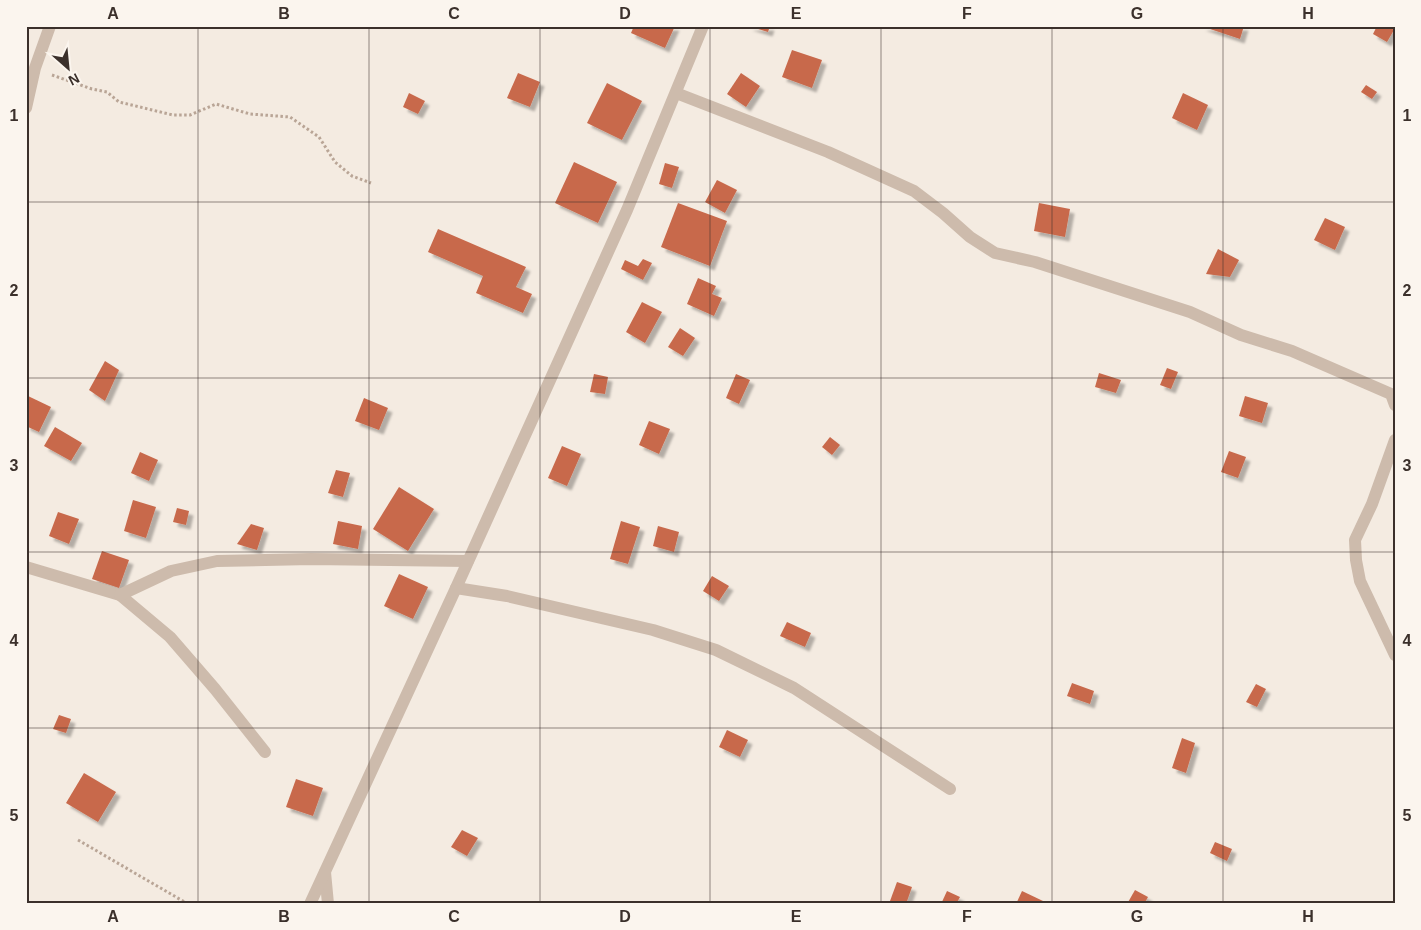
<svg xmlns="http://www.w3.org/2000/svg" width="1421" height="930" viewBox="0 0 1421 930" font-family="Arial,sans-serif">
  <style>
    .building { fill: #c8694b; filter: url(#shadow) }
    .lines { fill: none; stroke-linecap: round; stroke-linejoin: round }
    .path { stroke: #b9a596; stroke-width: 3; stroke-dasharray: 2.5 2.5; stroke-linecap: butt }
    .minor { stroke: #cdbbac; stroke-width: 12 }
    .grid { fill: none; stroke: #3b302b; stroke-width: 1; stroke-opacity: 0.55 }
    .neatline { fill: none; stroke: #3b302b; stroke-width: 2 }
    .grid-label { font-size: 16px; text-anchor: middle; font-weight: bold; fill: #3b302b }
  </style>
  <defs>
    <filter id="shadow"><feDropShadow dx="4.5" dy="4.5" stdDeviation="1" flood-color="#0004"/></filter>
  </defs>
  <rect width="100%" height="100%" fill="#f4ebe1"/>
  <!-- building -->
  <g class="building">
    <path d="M634,26H675L665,48L631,33Z"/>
    <path d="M748,26H770L768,32Z"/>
    <path d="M1201,26H1244L1240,39Z"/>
    <path d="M1377,26H1388L1394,30L1387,42L1373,34Z"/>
    <path d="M792,50L822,60L812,88L782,77Z"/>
    <path d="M518,73L540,82L530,107L507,98Z"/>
    <path d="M741,73L760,86L746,107L727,94Z"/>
    <path d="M607,83L642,101L622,140L587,123Z"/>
    <path d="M1366,85L1377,92L1372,99L1361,92Z"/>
    <path d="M409,93L425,101L418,114L403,107Z"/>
    <path d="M1183,93L1208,105L1197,130L1172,118Z"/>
    <path d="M574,162L617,182L598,223L555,203Z"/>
    <path d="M665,163L679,167L672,188L659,184Z"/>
    <path d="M717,180L737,190L725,213L705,202Z"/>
    <path d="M678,203L727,221L710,266L661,247Z"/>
    <path d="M1039,203L1070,209L1065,237L1034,231Z"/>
    <path d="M1325,218L1345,227L1335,250L1314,240Z"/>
    <path d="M438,229L526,267L516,287L532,294L523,313L476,293L483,276L428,252Z"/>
    <path d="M1218,249L1239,260L1230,277L1206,274Z"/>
    <path d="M643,259L652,263L643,280L621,269L625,260L638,266Z"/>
    <path d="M698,278L716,286L712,294L722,298L714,316L687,304Z"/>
    <path d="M642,302L662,312L645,343L626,332Z"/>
    <path d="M680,328L695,338L683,356L668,347Z"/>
    <path d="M105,361L119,370L105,401L89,390Z"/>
    <path d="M1167,368L1178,372L1171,389L1160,385Z"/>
    <path d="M1099,373L1121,380L1116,393L1095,387Z"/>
    <path d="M594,374L608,377L605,394L590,392Z"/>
    <path d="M736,374L750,380L739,404L726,398Z"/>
    <path d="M28,396L51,407L39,432L26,426V400Z"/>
    <path d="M1245,396L1268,403L1262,423L1239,416Z"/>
    <path d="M364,398L388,408L379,430L355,421Z"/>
    <path d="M649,421L670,429L659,454L639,445Z"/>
    <path d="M55,427L82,443L71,461L44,446Z"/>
    <path d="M830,437L840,445L832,455L822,447Z"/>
    <path d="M562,446L581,454L567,486L548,478Z"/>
    <path d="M1229,451L1246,457L1238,478L1221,472Z"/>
    <path d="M140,452L158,460L149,481L131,473Z"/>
    <path d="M336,470L350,473L343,497L328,493Z"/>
    <path d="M399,487L434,509L408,551L373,529Z"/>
    <path d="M133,500L156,507L146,538L124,531Z"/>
    <path d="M177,508L189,511L186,525L173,522Z"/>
    <path d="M58,512L79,519L69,544L49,536Z"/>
    <path d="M338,521L362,526L358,549L333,544Z"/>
    <path d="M621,521L640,527L628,564L610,559Z"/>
    <path d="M251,524L264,528L257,550L237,544Z"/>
    <path d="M658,526L679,532L674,552L653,546Z"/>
    <path d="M102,551L129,560L119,588L92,579Z"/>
    <path d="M399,574L428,587L413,619L384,606Z"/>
    <path d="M712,576L729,586L719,601L703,591Z"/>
    <path d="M787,622L811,633L805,647L780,636Z"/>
    <path d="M1072,683L1094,691L1090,704L1067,696Z"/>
    <path d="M1256,684L1266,689L1257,707L1246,702Z"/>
    <path d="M59,715L71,719L66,733L53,729Z"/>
    <path d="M727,730L748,740L740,757L719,747Z"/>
    <path d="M1182,738L1195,743L1186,773L1172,768Z"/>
    <path d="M84,773L116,792L98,822L66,803Z"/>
    <path d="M296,779L323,788L313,816L286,807Z"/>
    <path d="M462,830L478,838L467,856L451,847Z"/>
    <path d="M1215,842L1232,849L1227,861L1210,853Z"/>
    <path d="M897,882L912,887L906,904H898L890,901Z"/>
    <path d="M1135,890L1148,897L1144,904H1127Z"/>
    <path d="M947,891L960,897L956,904H941Z"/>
    <path d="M1022,891L1043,901L1041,904H1016Z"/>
  </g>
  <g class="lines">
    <!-- path -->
    <g class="path">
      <path d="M52,75L92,89L107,92L119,102L173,115H190L216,104L250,114L290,117L319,137L335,162L352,176L371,183"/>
      <path d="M78,840L188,904"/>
    </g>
    <!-- minor -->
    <g class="minor">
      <path d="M676,93L828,152L914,191L943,213L970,237L995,253L1035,262L1190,312L1241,335L1292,351L1391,394L1395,405"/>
      <path d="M26,108L35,68L50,26"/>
      <path d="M1395,440L1372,504L1355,540L1356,560L1360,581L1395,655"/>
      <path d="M26,567L120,595L170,637L215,689L265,752"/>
      <path d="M456,588L507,596L653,630L716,650L794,688L950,789"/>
      <path d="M120,595L171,571L217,561L311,559L468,561"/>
      <path d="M325,872L328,904"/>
      <path d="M310,904L456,588L627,210L703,26"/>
    </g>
  </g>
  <!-- grid -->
  <path class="grid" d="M198,26V904M369,26V904M540,26V904M710,26V904M881,26V904M1052,26V904M1223,26V904M26,202H1395M26,378H1395M26,552H1395M26,728H1395"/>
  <!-- border -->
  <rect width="1421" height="930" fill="none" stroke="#fbf5ee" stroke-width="55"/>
  <!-- north arrow -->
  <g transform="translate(68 68) rotate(153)" stroke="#fbf5ee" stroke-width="4" paint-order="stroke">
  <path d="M0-4L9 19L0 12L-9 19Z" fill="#3b302b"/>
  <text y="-8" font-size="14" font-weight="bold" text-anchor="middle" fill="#3b302b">N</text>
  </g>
  <rect x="28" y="28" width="1366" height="874" class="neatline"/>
  <g class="grid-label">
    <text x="113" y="19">A</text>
    <text x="284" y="19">B</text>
    <text x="454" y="19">C</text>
    <text x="625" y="19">D</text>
    <text x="796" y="19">E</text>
    <text x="967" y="19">F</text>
    <text x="1137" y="19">G</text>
    <text x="1308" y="19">H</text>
    <text x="14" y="121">1</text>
    <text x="1407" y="121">1</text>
    <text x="14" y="296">2</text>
    <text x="1407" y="296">2</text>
    <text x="14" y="471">3</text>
    <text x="1407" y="471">3</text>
    <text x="14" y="646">4</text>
    <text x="1407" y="646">4</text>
    <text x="14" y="821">5</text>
    <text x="1407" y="821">5</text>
    <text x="113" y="922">A</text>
    <text x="284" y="922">B</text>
    <text x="454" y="922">C</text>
    <text x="625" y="922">D</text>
    <text x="796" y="922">E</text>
    <text x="967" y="922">F</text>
    <text x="1137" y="922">G</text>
    <text x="1308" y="922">H</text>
  </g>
</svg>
